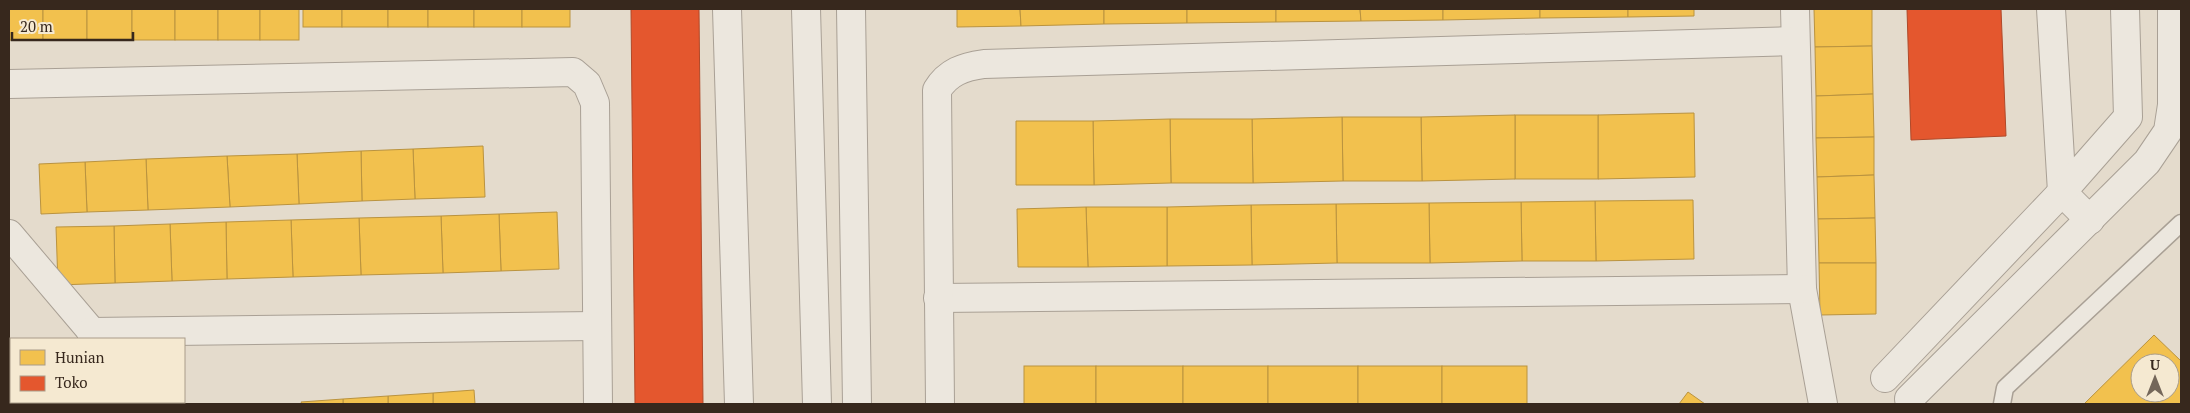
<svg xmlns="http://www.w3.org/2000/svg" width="2190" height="413" viewBox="0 0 2190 413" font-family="'PT Serif',serif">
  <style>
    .homes { fill: #f2c14e; stroke: #ba933f; fill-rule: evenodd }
    .shops { fill: #e4572e; stroke: #b04929 }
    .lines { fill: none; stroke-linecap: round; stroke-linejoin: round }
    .service-casing { stroke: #a9a095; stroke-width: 19 }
    .minor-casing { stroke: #a9a095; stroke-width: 30 }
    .service { stroke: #ece7de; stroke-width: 16 }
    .minor { stroke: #ece7de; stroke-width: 28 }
  </style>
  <rect width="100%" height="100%" fill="#e4dbcc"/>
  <!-- homes -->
  <g class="homes">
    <rect x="9" y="9" width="34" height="31"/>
    <rect x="43" y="9" width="44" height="31"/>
    <rect x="87" y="9" width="45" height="31"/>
    <rect x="132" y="9" width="43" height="31"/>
    <rect x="175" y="9" width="43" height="31"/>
    <rect x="218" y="9" width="42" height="31"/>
    <rect x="260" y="9" width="39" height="31"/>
    <rect x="303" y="9" width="39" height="18"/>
    <rect x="342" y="9" width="46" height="18"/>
    <rect x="388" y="9" width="40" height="18"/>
    <rect x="428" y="9" width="46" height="18"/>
    <rect x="474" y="9" width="48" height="18"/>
    <rect x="522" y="9" width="48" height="18"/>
    <path d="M957,9H1020L1021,26L957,27Z"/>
    <path d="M1020,9H1104V24L1021,26Z"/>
    <path d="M1104,9H1187V23L1104,24Z"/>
    <path d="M1187,9H1276V22L1187,23Z"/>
    <path d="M1276,9H1360L1361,21L1276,22Z"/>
    <path d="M1360,9H1443V20L1361,21Z"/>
    <path d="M1443,9H1540V18L1443,20Z"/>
    <path d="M1540,9H1628V17L1540,18Z"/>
    <path d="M1628,9H1694V16L1628,17Z"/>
    <path d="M1814,9H1872V46L1815,47Z"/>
    <path d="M1872,46L1873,94L1816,96L1815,47Z"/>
    <path d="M1873,94L1874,137L1816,138V96Z"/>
    <path d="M1694,113L1695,177L1598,179V115Z"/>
    <rect x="1515" y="115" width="83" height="64"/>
    <path d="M1515,115V179L1422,181L1421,117Z"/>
    <path d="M1342,117H1421L1422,181H1343Z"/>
    <path d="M1342,117L1343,181L1253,183L1252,119Z"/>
    <path d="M1170,119H1252L1253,183H1171Z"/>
    <path d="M1170,119L1171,183L1094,185L1093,121Z"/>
    <path d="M1016,121H1093L1094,185H1016Z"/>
    <path d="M1874,137V175L1817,177L1816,138Z"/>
    <path d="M483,146L485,197L415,199L413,149Z"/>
    <path d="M413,149L415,199L362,201L361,151Z"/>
    <path d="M361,151L362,201L299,204L297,154Z"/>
    <path d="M297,154L299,204L230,207L227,156Z"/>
    <path d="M227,156L230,207L148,210L146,159Z"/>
    <path d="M146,159L148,210L87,212L85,162Z"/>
    <path d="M85,162L87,212L41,214L39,164Z"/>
    <path d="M1874,175L1875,218L1818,219L1817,177Z"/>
    <path d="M1693,200L1694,259L1596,261L1595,201Z"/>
    <path d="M1595,201L1596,261H1522L1521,202Z"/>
    <path d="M1521,202L1522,261L1430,263L1429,203Z"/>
    <path d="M1429,203L1430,263H1337L1336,204Z"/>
    <path d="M1336,204L1337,263L1252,265L1251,205Z"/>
    <path d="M1251,205L1252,265L1167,266V207Z"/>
    <path d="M1086,207H1167V266L1088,267Z"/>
    <path d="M1086,207L1088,267H1018L1017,209Z"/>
    <path d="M557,212L559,269L501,271L499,214Z"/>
    <path d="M499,214L501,271L443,273L441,216Z"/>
    <path d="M441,216L443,273L361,275L359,218Z"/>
    <path d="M359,218L361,275L293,277L291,220Z"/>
    <path d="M1875,218L1876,263H1819L1818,219Z"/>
    <path d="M291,220L293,277L227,279L226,222Z"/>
    <path d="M226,222L227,279L172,281L170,224Z"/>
    <path d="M170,224L172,281L115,283L114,226Z"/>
    <path d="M114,226L115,283L58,285L56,227Z"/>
    <path d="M1819,263H1876V314L1820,315Z"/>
    <path d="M2154,335L2181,361V404H2084ZM2140,363H2170V393H2140Z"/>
    <path d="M9,364L11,366V376L9,378Z"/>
    <rect x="1024" y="366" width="72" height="38"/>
    <rect x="1096" y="366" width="87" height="38"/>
    <rect x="1183" y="366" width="85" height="38"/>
    <rect x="1268" y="366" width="90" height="38"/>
    <rect x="1358" y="366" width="84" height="38"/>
    <rect x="1442" y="366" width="85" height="38"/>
    <path d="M474,390L475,404H433V393Z"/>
    <path d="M1688,392L1705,404H1679Z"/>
    <path d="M433,393V404H388V396Z"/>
    <path d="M388,396V404H343V399Z"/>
    <path d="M343,399V404H302L301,402Z"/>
    <path d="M14,402H46L48,404H11Z"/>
  </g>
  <!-- shops -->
  <g class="shops">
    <path d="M631,9H699L703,404H635Z"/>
    <path d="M1907,9H2001L2006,136L1911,140Z"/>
  </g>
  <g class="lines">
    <defs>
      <path id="service" d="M2002,404L2005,388L2181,223"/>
      <g id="minor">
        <path d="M727,9L739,404"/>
        <path d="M806,9L817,404"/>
        <path d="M851,9L857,404"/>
        <path d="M1795,9L1802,289L1823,404"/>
        <path d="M2051,9L2062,192L2090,220"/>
        <path d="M9,84L573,72L587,84L595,103L598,404"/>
        <path d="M9,234L98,339"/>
        <path d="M938,298L1802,289"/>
        <path d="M91,332L596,326"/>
        <path d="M1885,378L2062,192L2128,117L2125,9"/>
        <path d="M1909,399L2147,162L2168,131L2172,105V9"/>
        <path d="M165,402L168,404"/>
        <path d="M940,404L937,90C948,72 963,67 984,64L1795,41"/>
      </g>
    </defs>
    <!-- service casing -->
    <use href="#service" class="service-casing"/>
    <!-- minor casing -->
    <use href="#minor" class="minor-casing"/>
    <!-- service -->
    <use href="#service" class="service"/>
    <!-- minor -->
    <use href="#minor" class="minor"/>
  </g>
  <!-- border -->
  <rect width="2190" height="413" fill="none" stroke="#37281d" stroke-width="20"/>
  <!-- legend -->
  <rect x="10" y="338" width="175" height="65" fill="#f5e9d1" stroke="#a99c89"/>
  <rect x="20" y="350" width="25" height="15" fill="#f2c14e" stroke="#a99c89"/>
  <text x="55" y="363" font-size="15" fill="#37281d">Hunian</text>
  <rect x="20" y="376" width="25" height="15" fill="#e4572e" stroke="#a99c89"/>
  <text x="55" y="388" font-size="15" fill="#37281d">Toko</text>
  <!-- north arrow -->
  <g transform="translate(2155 378)"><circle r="24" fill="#f5e9d1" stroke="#a99c89"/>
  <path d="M0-4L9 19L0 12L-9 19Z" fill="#74675a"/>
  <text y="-8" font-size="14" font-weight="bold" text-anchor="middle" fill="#37281d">U</text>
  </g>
  <!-- scale -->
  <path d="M12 32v8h121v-8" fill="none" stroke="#37281d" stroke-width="2.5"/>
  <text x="20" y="32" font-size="15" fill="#37281d" stroke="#f5e9d1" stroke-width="4" paint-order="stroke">20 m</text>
</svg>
